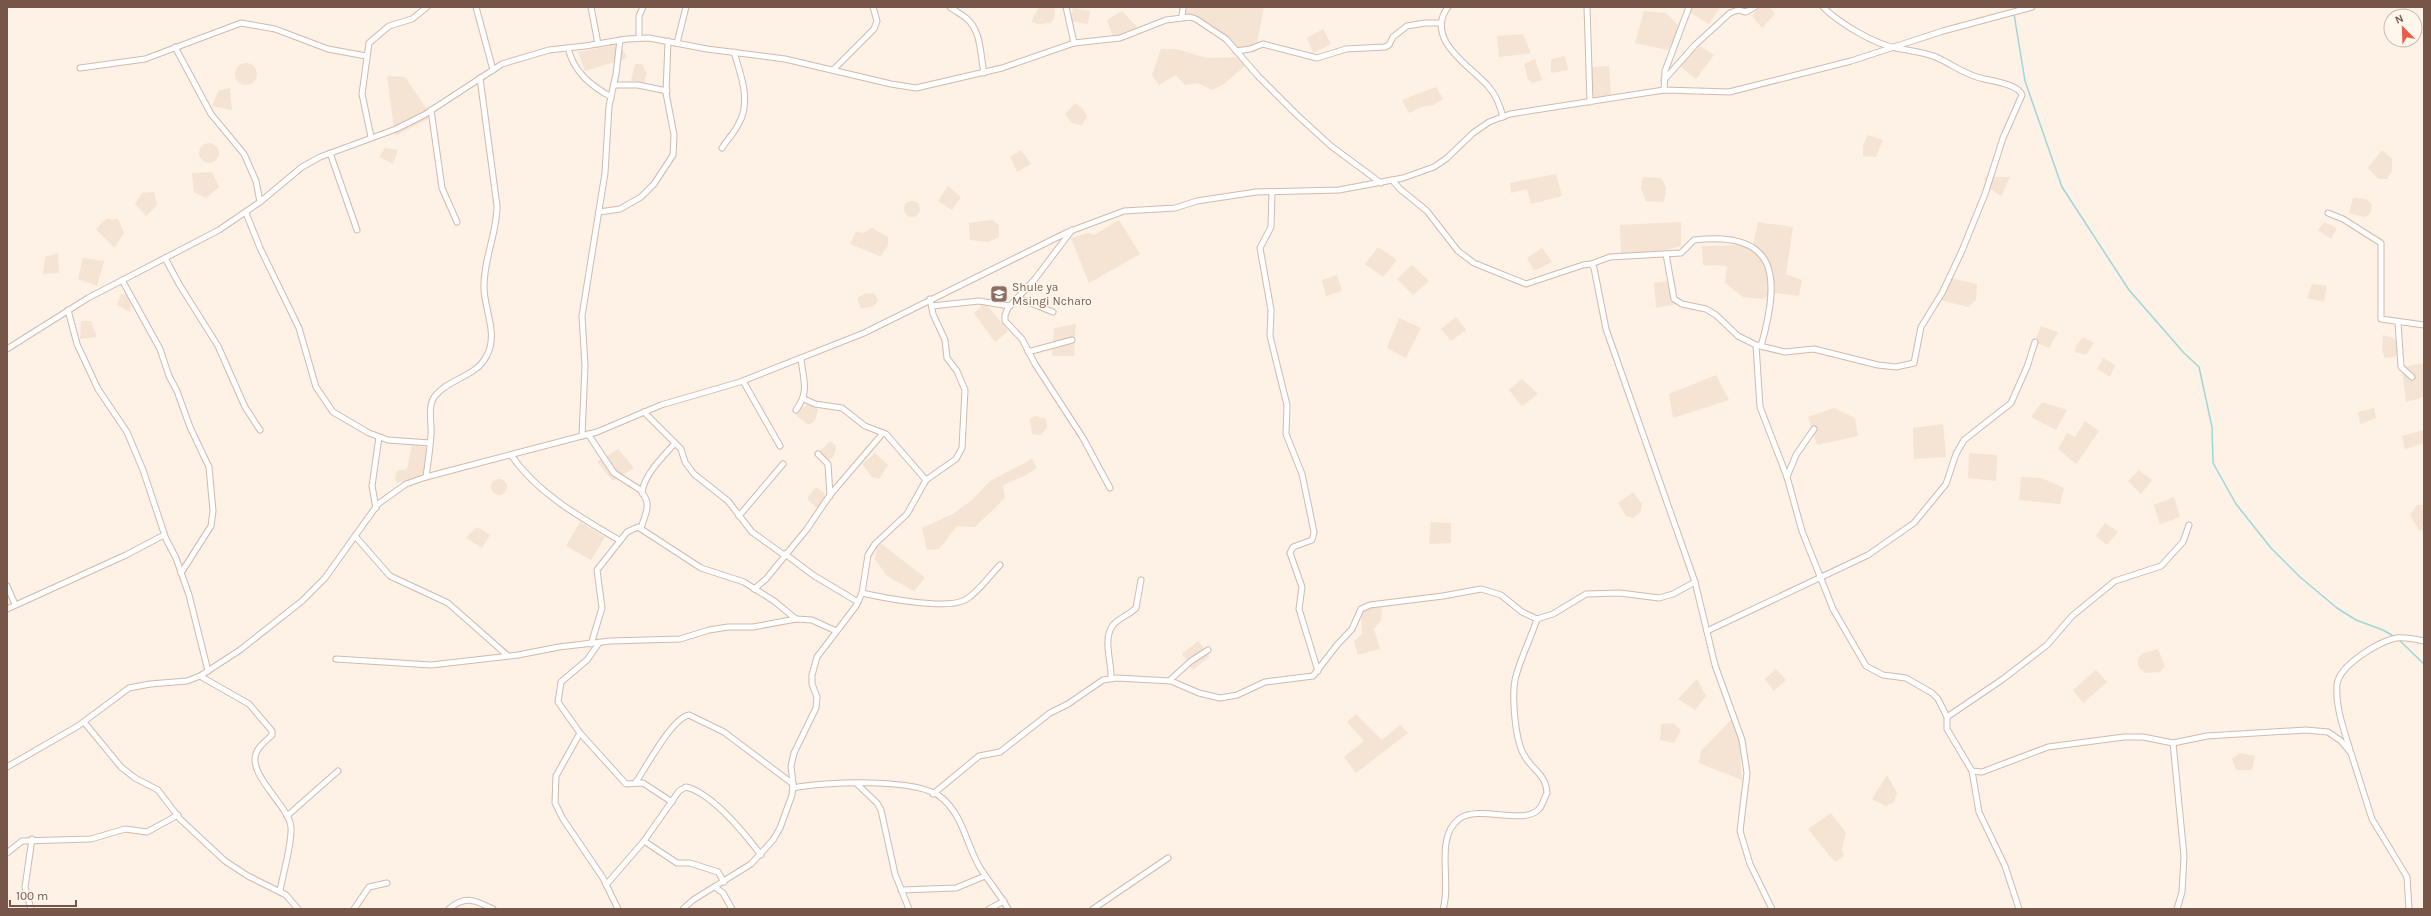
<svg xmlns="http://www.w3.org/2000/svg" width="2431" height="916" viewBox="0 0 2431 916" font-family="Karla,sans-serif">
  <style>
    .residential { fill: #f5e3d3 }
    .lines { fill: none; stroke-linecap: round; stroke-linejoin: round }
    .stream { stroke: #9fd6da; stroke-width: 1.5 }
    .minor-casing { stroke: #d1baad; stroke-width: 7 }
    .minor { stroke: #fff; stroke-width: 5 }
    .labels { text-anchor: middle; stroke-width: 3; stroke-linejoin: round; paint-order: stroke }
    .education-label { font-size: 12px; fill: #785e54; stroke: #fff6ec; text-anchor: start }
  </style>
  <rect width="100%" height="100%" fill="#fdf2e5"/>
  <!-- residential -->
  <g class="residential">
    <path d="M1039,7H1055L1054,19L1050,23L1039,24L1031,22Z"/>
    <path d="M1183,7H1264L1255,53L1236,49L1184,12Z"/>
    <path d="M1689,7H1720L1709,24L1687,11Z"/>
    <path d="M1760,7H1770L1775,14L1762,28L1752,16Z"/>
    <path d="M1073,8L1090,11L1088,24L1070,21Z"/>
    <path d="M1122,11L1137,27L1123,36L1113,37L1107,20Z"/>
    <path d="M1644,11L1666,13L1680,27L1668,50L1635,43Z"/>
    <path d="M1323,29L1331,44L1313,53L1307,38Z"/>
    <path d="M1523,34L1531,53L1499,57L1497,36Z"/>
    <path d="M620,44L627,58L585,71L578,52Z"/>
    <path d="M1700,46L1714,55L1696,79L1680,66L1688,55Z"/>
    <path d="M1161,49H1176L1207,58L1238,57L1245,66L1224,84L1212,90L1198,83L1185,85L1176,75L1159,85L1152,75Z"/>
    <path d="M1565,56L1568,70L1551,73V59Z"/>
    <path d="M1535,59L1542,80L1532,83L1528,79L1524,64Z"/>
    <circle cx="246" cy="74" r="11"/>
    <path d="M635,64H642L647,74L644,83L631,81Z"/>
    <path d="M1609,66L1611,97L1590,101L1591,67Z"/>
    <path d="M387,76L405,77L432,117L395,136Z"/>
    <path d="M1436,87L1443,99L1433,105L1421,107L1409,113L1402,100Z"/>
    <path d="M230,88L232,110L212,106L218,91Z"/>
    <path d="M1075,103L1083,109L1087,117L1082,125L1072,123L1065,114Z"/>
    <path d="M1868,135L1883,140L1876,157L1863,156V146Z"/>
    <circle cx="209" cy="153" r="10"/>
    <path d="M385,148L398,150L393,164L379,157Z"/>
    <path d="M1021,150L1031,164L1017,172L1010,157Z"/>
    <path d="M2382,150L2392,159V171L2387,179H2378L2368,168Z"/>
    <path d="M212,172L219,187L206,198L194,192L192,173Z"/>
    <path d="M1556,174L1562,196L1531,204L1527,189L1511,193L1510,183Z"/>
    <path d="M1643,177L1661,178L1666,187L1664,202L1646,201L1641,188Z"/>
    <path d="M1984,177H2010L2001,196L1987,187Z"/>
    <path d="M948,186L961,197L952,210L938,201Z"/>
    <path d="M154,192L157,205L146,216L135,204L142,193Z"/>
    <path d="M2353,198L2366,199L2372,204L2370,214L2364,217L2349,213Z"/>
    <circle cx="912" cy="209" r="8"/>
    <path d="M106,219H118L124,233L114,248L96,229Z"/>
    <path d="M992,220L999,225V237L988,242L970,240L969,223Z"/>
    <path d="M1119,220L1140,254L1089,283L1071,238L1088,233L1094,235Z"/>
    <path d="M1681,222V246L1651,253H1621L1620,225Z"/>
    <path d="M1758,222L1793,227L1786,274L1802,280L1799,296L1777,293L1762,299L1743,297L1725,283L1727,266L1703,265L1702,246L1753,245Z"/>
    <path d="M2324,222L2337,228L2331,239L2318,230Z"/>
    <path d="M872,228L888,237V246L880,256L850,244L856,232L863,233Z"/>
    <path d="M1378,247L1397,260L1383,277L1365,264Z"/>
    <path d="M1542,248L1552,262L1534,271L1527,258Z"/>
    <path d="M58,253L59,273L43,274L45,257Z"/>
    <path d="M83,258L104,261L97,286L78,279Z"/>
    <path d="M1412,265L1429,281L1413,295L1397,279Z"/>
    <path d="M1337,275L1342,291L1326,296L1322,280Z"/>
    <path d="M1951,278L1977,284L1976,300L1968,307L1940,300Z"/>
    <path d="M1675,280L1678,304L1656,308L1654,283Z"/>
    <path d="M2312,284L2327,286L2324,302L2307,298Z"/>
    <path d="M866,293L875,294L878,301L874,306L861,309L857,298Z"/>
    <path d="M121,294L132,295L130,312L117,305Z"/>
    <path d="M985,303L1008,331L995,342L974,313Z"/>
    <path d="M1456,317L1466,330L1451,341L1441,329Z"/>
    <path d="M1399,318L1421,328L1406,358L1387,348Z"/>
    <path d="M81,321H91L97,337L80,339Z"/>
    <path d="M1076,324L1074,356H1052L1054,328Z"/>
    <path d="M2041,326L2058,332L2049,348L2034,342Z"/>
    <path d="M2383,335L2394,338L2400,346V352L2394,357L2385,358L2382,350Z"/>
    <path d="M2083,337L2094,343L2086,355L2075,352L2076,346Z"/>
    <path d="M2103,358L2115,365L2110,377L2097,369Z"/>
    <path d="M2424,363V397L2406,402L2402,367Z"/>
    <path d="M1716,375L1729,400L1673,418L1669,394Z"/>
    <path d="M1522,379L1538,394L1522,406L1509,390Z"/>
    <path d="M2042,402L2067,410L2056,430L2031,417Z"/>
    <path d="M811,403L818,409L815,421L808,425L796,415L800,409Z"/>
    <path d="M1834,408L1855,418L1858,436L1817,445L1808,417Z"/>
    <path d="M2374,408L2376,418L2360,424L2358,412Z"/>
    <path d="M1035,416L1046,419L1047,428L1040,435L1032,434L1030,418Z"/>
    <path d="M2085,421L2099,431L2076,464L2058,449L2067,433L2075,437Z"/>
    <path d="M1943,424L1946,457L1914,459L1913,428Z"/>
    <path d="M2424,430V443L2405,449L2402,436Z"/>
    <path d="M830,441L836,446L834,456L829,460L819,452Z"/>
    <path d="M412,445L431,448L429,474L397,483L395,478L397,471L407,469Z"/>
    <path d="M618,449L634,468L613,481L597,462Z"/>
    <path d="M875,453L888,465L879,479L872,477L862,464Z"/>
    <path d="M1969,453L1997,455L1996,481L1968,478Z"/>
    <path d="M1032,459L1037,468L1024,476L1003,485L1005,498L975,527L957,526L939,549L927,550L922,528L953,514L972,500L990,481Z"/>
    <path d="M2139,470L2152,480L2141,494L2128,481Z"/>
    <path d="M2021,477L2041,478L2064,488L2060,504L2019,500Z"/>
    <circle cx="499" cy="487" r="8"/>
    <path d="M816,487L824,493L825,500L819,507H815L807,498Z"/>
    <path d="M1633,492L1642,504L1641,511L1633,518L1626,516L1618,503Z"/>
    <path d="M2174,497L2180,517L2160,524L2154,505Z"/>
    <path d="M2417,505H2424V531L2419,530L2410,515Z"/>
    <path d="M580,522L605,537L591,560L566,546Z"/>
    <path d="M1431,522L1451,523V543L1429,544Z"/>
    <path d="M2105,523L2118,532L2107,545L2096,536Z"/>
    <path d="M477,527L490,535L482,548L466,538Z"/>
    <path d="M882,544L925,578L914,591L887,576L875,559L877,547Z"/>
    <path d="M1382,607L1381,620L1374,629L1380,649L1358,655L1354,641L1362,634L1361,609Z"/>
    <path d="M1198,641L1210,656L1193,670L1182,654Z"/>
    <path d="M2158,649L2165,666L2160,672L2145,673L2138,666V658L2143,653Z"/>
    <path d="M1776,669L1786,680L1774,691L1765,679Z"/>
    <path d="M2096,670L2107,682L2083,703L2073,690Z"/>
    <path d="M1697,679L1706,696L1695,710L1678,699Z"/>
    <path d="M1356,714L1382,740L1400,725L1408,733L1356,773L1344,757L1364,741L1347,722Z"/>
    <path d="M1733,718L1739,739L1742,780L1699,763L1701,751Z"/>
    <path d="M1673,723L1681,730L1674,743L1660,740L1661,724Z"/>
    <path d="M2240,753L2255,756L2252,770H2236L2232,759Z"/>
    <path d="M1887,775L1897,793L1894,802L1886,806L1872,799Z"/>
    <path d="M1831,813L1846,833L1842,849L1844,856L1835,862L1808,829Z"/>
  </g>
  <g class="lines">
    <!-- stream -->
    <g class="stream">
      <path d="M2014,14L2025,81L2062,187L2129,290L2184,353L2199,367L2212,427L2213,463L2236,504L2271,548L2300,577L2337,608L2356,620L2383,630L2395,637"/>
      <path d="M2398,639L2424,664"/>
    </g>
    <defs>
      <g id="minor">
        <path d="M476,7L493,70"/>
        <path d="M591,7L598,44"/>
        <path d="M950,7C955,11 961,14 966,18C982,31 980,55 984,73"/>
        <path d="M1066,7L1074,43"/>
        <path d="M1448,7C1424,39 1470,66 1488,86C1496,95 1500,105 1503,117"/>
        <path d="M1587,7L1590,102"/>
        <path d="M1182,16L1183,7"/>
        <path d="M639,38V16L643,7"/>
        <path d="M677,43L686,7"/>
        <path d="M175,47L211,114L244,154L256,181L260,202"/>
        <path d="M568,48C574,72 590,85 611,97"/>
        <path d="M1236,51L1250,49L1263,44L1317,58L1346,49L1385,47L1389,45L1393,37L1407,26L1425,23H1441"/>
        <path d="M80,68L145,59L241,23L275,29L328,49L366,56"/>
        <path d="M833,70L874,29L877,21L873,7"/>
        <path d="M1664,80L1695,45L1730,13L1738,10L1746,12L1755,7"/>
        <path d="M614,85H638L667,91"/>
        <path d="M1664,90L1665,71L1689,7"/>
        <path d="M431,110L442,188L457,222"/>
        <path d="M371,137L362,94L369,43L389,26L412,19L427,7"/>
        <path d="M722,148C727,140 734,133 738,125C752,102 741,76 734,52"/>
        <path d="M330,153L357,230"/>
        <path d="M1392,180L1400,189L1427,211L1458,251L1474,263L1526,284L1583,265L1591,264L1594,268L1606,329L1695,582L1715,665L1742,740L1747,773L1740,831L1750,864L1772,909"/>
        <path d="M1272,192L1271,227L1260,248L1271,310L1270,336L1287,405L1286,434L1302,474L1314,532L1312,540L1293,547L1290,553L1302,587L1299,609L1318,671"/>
        <path d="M599,212L620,209L641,197L654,184L673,155L674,135L666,93L668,41"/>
        <path d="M246,213L260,248L299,328L316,387L333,412L369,433L388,440L430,443"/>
        <path d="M2328,213L2343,219L2381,243V319L2424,325"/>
        <path d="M1072,230L1035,279L1008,308L1005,315V321L1022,339L1035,364L1083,438L1110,488"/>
        <path d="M1666,254L1674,299L1682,304L1706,309L1716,315L1738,336L1756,345L1785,352L1814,349L1878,365L1896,367L1914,363L1921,327L1942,293L1961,253L1985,194L2003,138L2022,95C2019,85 1994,81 1984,79C1965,75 1955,66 1938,58C1925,52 1910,51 1896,48C1874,44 1839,23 1823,7"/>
        <path d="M165,258L179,284L218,346L245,407L260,430"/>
        <path d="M1591,264L1610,257L1681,253L1694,240C1780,230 1780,279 1761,346"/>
        <path d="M122,280L160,349L169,376L177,391L190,427L209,467L213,511L211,526L181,573"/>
        <path d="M1018,298L1053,312"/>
        <path d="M932,306L979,301L1010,306"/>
        <path d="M68,310L77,344L98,389L127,432L143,470L166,539L176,558L189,595L208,671"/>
        <path d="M2398,322L2401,367L2412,377"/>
        <path d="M1756,345L1760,407L1787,477L1802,531L1833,609L1866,666L1883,675L1906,678L1932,693L1938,699L1947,717V729L1972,771L1982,772L2048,747L2124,737H2143L2173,743L2207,736L2306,730L2328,732L2341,741L2351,753L2372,819L2407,877L2409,909"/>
        <path d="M7,349L88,298L219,230L260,202L302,167L320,157L396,129L424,115L502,64L549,50L585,46L627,39L649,38L707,49L785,59L891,84L916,88L1002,68L1074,43L1120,38L1166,20L1190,17L1196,19L1226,39L1258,76L1296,114L1331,146L1381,183"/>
        <path d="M1028,352L1072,340"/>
        <path d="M743,381L780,446"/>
        <path d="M804,399L815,404L842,408L865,426L886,434L926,480"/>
        <path d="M796,410C810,391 803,380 801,358"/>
        <path d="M644,412L681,449L685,462L694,474L728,501L752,532L784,555"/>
        <path d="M588,434L614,473L642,491"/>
        <path d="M582,436L585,366L582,316L605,173L609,106L616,74L620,40"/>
        <path d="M818,454L828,464L830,496"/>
        <path d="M511,455C538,494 580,517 619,540"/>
        <path d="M426,477C428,463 430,449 431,435C432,423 427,406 435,396C449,378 477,377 487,355C498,334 485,311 484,289C483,260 497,234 497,206L480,78"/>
        <path d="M1787,477L1796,455L1814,429"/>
        <path d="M376,508L372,486L379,437"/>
        <path d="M739,516L783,464"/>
        <path d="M641,528C645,515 652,504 642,493C644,474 664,456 675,443"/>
        <path d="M355,536L390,576L448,603L508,656"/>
        <path d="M785,554L813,575L858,602"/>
        <path d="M7,586L15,604"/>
        <path d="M754,589L766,579L807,529L830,495L883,433"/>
        <path d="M862,593C884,598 946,610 965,600C979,592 989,576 1000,565"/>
        <path d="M7,609L126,555L164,535"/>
        <path d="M1707,631L1868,555L1914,523L1946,484L1956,454L1964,440L2011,403L2027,367L2035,342"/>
        <path d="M599,643L587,660L561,682L558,702L580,733L626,784L643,783L672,802"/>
        <path d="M591,644L602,608L597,570L627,532L638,527L701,568L744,582L774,601L796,619"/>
        <path d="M336,659L431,665L518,655L559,647L610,641L680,639L709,630L728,627H753L796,619L812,620L836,631"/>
        <path d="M200,676L249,704L272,731V735C267,740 260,745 257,751C245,774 289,805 291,827C292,845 283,873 280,891"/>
        <path d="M1111,678C1112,662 1102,640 1113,625C1119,618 1129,615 1136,608L1141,580"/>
        <path d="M1170,680L1191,661L1208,650"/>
        <path d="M1947,717L2003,679L2047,645L2072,616L2115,581L2161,566L2183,542L2189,525"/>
        <path d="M84,722L121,767L135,778L158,790L180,819L225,861L248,876L286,895L298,909"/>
        <path d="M580,733L556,776L555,803L563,819L603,878L618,909"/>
        <path d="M2173,743L2184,856L2182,892L2177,909"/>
        <path d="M2350,750C2344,730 2335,706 2337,684C2340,665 2378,642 2396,638C2405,637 2415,639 2424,641"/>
        <path d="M7,767L78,726L129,688L150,684L187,681L200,676L240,650L302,601L325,578L378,504L406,484L426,477L597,432L661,405L740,382L864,333L1068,232L1124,211L1175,208L1197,201L1256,192L1339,190L1403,178L1434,167L1447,158L1473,133L1489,122L1510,114L1664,90L1729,92L1851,61L1943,31L2032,7"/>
        <path d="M1972,771L1979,812L2005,866L2019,909"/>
        <path d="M636,782C647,766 672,718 689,715L724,732L793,784"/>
        <path d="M857,784L877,803L881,810L895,874L909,909"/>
        <path d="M793,788C823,782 918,777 942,798C963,816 966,843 979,866C988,881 1000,894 1008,909"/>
        <path d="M933,794L979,756L1000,752L1050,713L1068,704L1103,680L1117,678L1171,681L1199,693L1220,698L1237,695L1265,682L1313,676L1337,645L1352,629L1361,609L1370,605L1443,596L1481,589L1501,595L1522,612L1537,619L1553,614L1586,594L1620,593L1659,598L1673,594L1695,582"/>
        <path d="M287,816L338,771"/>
        <path d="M644,841L677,863H690L718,872L724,882"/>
        <path d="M7,853L22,841L91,839L125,829L147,832L178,815"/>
        <path d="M606,885L644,841L679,791L686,787C712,793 745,834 761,855"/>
        <path d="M715,887L723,893L732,909"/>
        <path d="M901,890L956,888L985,876"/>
        <path d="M31,909L25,887L32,839"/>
        <path d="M354,909L369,887L387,883"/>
        <path d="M449,909C465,895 475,900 493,909"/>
        <path d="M683,909L693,900L751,864L773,840L780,828L792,795L793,784L791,766L794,753L816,708L817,697L812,684V675L817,657L856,606L862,593L868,555L875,544L907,514L926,480L956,459L962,448L965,390L957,371L947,358L945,340L933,314L930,299"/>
        <path d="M989,909L1004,901"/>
        <path d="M1093,909L1168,858"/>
        <path d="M1443,909C1452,882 1434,838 1459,819C1479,804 1524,826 1539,809C1543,805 1544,798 1547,793C1546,774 1532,770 1524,755C1515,740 1511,693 1516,676C1521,657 1531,638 1537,619"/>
      </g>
    </defs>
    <!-- minor casing -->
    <use href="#minor" class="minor-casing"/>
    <!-- minor -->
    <use href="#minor" class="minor"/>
  </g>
  <!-- icons -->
  <defs>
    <symbol id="school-square" viewBox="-11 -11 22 22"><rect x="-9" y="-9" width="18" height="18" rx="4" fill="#8d6e63" stroke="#fff6ec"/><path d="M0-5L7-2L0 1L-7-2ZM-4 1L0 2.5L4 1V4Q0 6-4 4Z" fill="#fff"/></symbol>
  </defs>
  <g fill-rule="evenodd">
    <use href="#school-square" x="989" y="284" width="20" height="20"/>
  </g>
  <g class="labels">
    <!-- education labels -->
    <g class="education-label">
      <text x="1012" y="291">Shule ya<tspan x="1012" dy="14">Msingi Ncharo</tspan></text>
    </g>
  </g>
  <!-- border -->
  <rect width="2431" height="916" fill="none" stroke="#775549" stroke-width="16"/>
  <!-- north arrow -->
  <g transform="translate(2403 28) rotate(337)"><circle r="19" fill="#fff6ec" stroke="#c9b6ab"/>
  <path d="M0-3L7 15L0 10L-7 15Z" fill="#eb5c47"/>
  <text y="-6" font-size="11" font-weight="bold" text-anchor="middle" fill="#775549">N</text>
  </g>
  <!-- scale -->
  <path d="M10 900v6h66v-6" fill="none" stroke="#775549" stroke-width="2"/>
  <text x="16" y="900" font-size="12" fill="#775549" stroke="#fff6ec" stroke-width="3" paint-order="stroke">100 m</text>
</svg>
